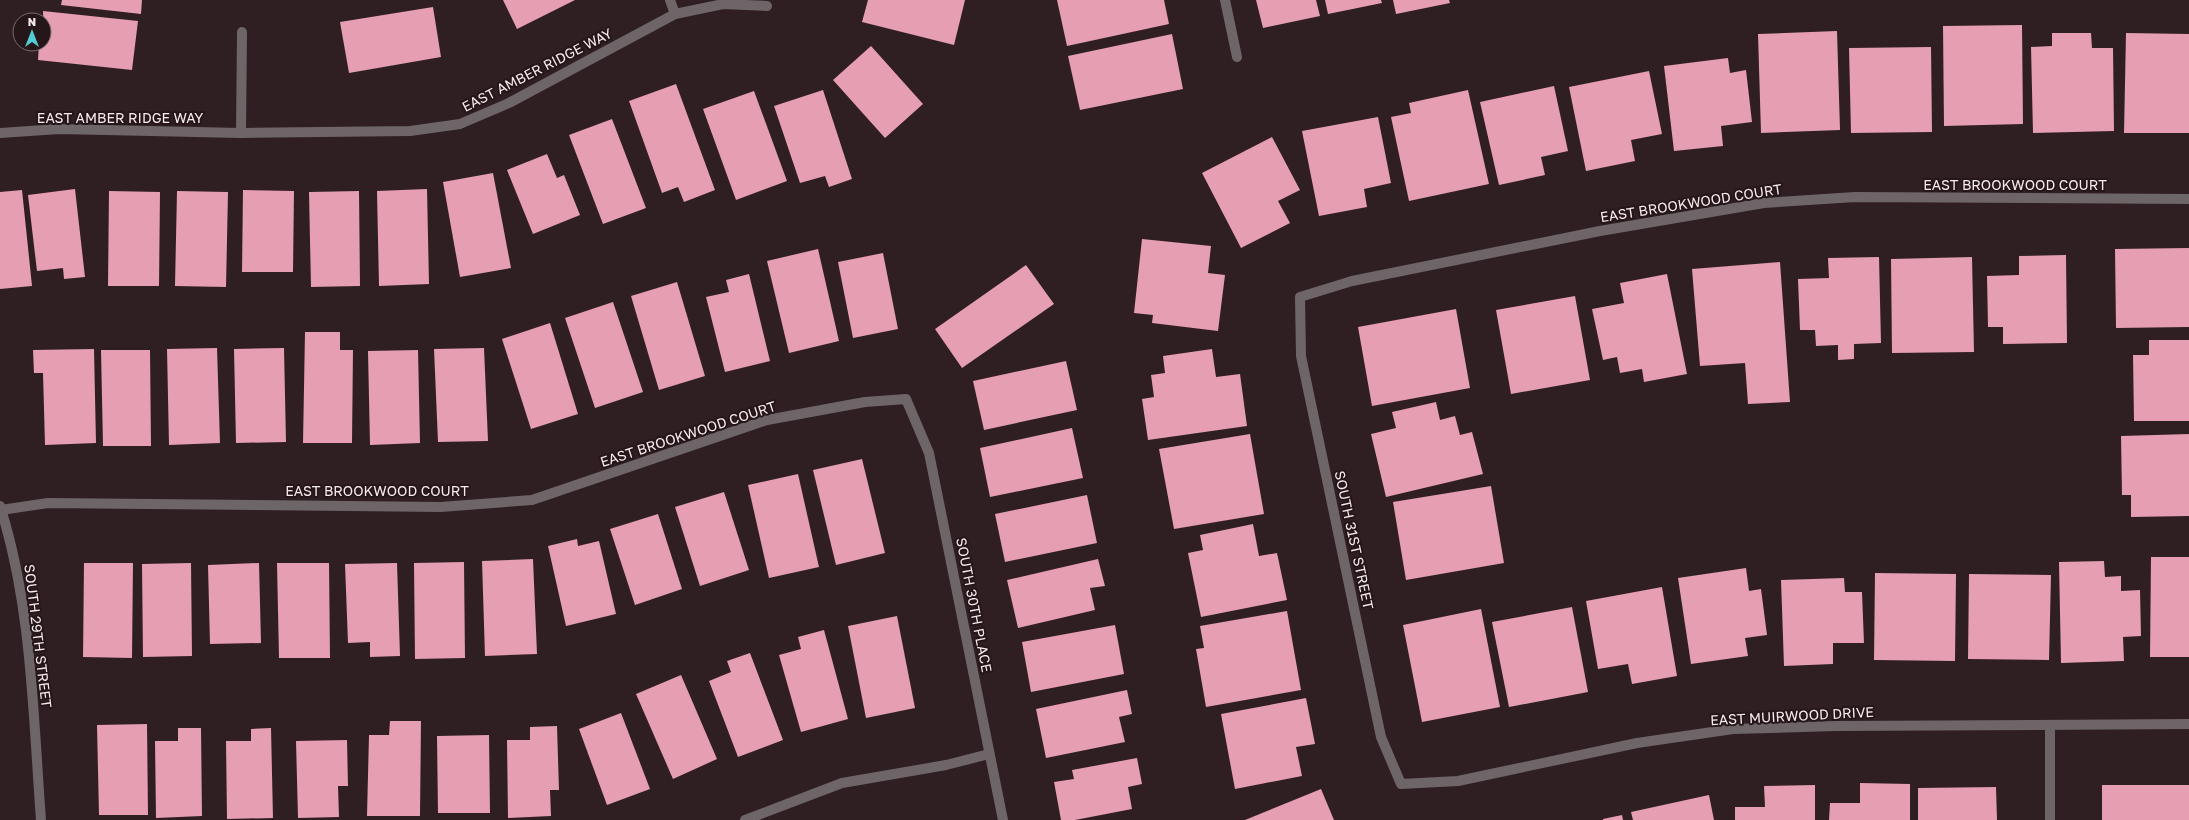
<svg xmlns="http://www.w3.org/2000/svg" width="2189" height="820" viewBox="0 0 2189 820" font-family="'Golos Text',sans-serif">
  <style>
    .building { fill: #e59eb2 }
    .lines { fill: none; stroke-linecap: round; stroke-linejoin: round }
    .minor { stroke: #6e6568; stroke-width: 10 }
    .labels { text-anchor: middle; stroke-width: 4; stroke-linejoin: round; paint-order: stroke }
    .street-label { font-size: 14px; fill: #f6eaed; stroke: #25161a }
  </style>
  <rect width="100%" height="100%" fill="#2f1f23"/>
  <!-- building -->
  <g class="building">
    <path d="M62,0H142L141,14L61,5Z"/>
    <path d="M503,0H575L517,29Z"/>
    <path d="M868,0H965L954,45L862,22Z"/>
    <path d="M1057,0H1164L1169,24L1067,46Z"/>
    <path d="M1256,0H1316L1320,16L1263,28Z"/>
    <path d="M1325,0H1381L1382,3L1328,14Z"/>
    <path d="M1393,0H1449L1450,3L1396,14Z"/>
    <path d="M433,7L441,57L349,73L340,22Z"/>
    <path d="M43,11L138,21L132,70L38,60L39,44H44Z"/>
    <path d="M2022,25L2023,124L1944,126L1943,26Z"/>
    <path d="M1837,31L1840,130L1761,133L1758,34Z"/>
    <path d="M2052,33H2091L2092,48H2113L2114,131L2033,133L2031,47L2052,46Z"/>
    <path d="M2126,33L2189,34V133H2124Z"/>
    <path d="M1172,34L1183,89L1080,110L1068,56Z"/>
    <path d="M871,46L923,104L885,138L833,80Z"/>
    <path d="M1931,47L1932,132L1851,133L1849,48Z"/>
    <path d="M1728,58L1730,73L1746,70L1752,122L1721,126L1723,146L1674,151L1664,66Z"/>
    <path d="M1649,71L1662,134L1631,140L1635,161L1586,171L1569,87Z"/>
    <path d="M676,84L715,190L684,202L678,187L662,193L629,101Z"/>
    <path d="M1554,86L1568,151L1541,157L1545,175L1499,185L1480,102Z"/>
    <path d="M823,90L852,179L829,187L825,176L800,183L774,106Z"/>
    <path d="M1468,90L1489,184L1409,201L1391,117L1411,113L1409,103Z"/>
    <path d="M754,91L787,181L736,200L703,109Z"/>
    <path d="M1378,117L1391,183L1364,189L1367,207L1319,216L1302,131Z"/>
    <path d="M612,119L646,208L603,224L569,135Z"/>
    <path d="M1272,137L1300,190L1278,201L1290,223L1241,248L1202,173Z"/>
    <path d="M547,154L557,178L564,175L580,215L533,234L507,170Z"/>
    <path d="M493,173L511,268L460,277L443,182Z"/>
    <path d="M75,189L85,277L64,279L63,268L37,271L28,195Z"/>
    <path d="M427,189L429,284L379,286L377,191Z"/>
    <path d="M22,190L32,286L0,289V192Z"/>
    <path d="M243,190L294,191L293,272H242Z"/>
    <path d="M109,191L160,192L159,286H108Z"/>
    <path d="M177,191L228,192L226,287L175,286Z"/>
    <path d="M359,191L360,286L311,287L309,192Z"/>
    <path d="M1142,239L1211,246L1208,273L1225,275L1218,331L1152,323L1153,315L1134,313Z"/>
    <path d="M2189,248V327L2116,328L2115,249Z"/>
    <path d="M818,249L839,341L789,353L767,261Z"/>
    <path d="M883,253L898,329L853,338L838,262Z"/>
    <path d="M2066,255L2067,343L2003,344V327H1988L1987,276L2019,275V256Z"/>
    <path d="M1879,257L1881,343L1854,344V359L1838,360V345L1816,346L1815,330H1800L1798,279L1829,278L1828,258Z"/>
    <path d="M1972,257L1974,352L1892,353L1891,259Z"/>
    <path d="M1780,262L1790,402L1748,404L1745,363L1700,366L1692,269Z"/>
    <path d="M1026,265L1054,304L962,368L935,329Z"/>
    <path d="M749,274L770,361L725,372L706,297L729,292L726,280Z"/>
    <path d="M1667,274L1687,374L1644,382L1642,369L1620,373L1617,357L1603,360L1592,309L1624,303L1620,283Z"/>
    <path d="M677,282L705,376L659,390L631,296Z"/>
    <path d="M1575,296L1590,380L1511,394L1496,310Z"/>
    <path d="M613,302L643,392L595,408L565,318Z"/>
    <path d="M1456,309L1470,388L1372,406L1358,327Z"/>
    <path d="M550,323L578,414L531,429L502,339Z"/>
    <path d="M305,332H340V350H353L352,443H303Z"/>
    <path d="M2149,340H2189V421H2134L2133,355H2149Z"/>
    <path d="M217,348L220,443L169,445L167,349Z"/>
    <path d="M284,348L286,442L236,443L234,349Z"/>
    <path d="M484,348L488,441L438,442L434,349Z"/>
    <path d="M94,349L96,443L45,445L43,373H34L33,350Z"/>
    <path d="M1212,349L1216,377L1240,374L1247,426L1148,440L1142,399L1154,397L1151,375L1165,373L1163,356Z"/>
    <path d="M101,350H150L151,446H103Z"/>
    <path d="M418,350L420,443L370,445L368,351Z"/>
    <path d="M1066,361L1077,410L984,430L973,381Z"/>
    <path d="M1436,402L1440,420L1455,416L1460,435L1472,432L1483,474L1386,497L1371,434L1396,428L1392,412Z"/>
    <path d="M1072,428L1083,478L990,497L980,448Z"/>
    <path d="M1250,434L1264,514L1174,529L1159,449Z"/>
    <path d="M2189,434V516L2131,517V495H2122L2121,436Z"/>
    <path d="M862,459L885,553L836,565L813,470Z"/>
    <path d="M798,474L819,567L769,578L748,485Z"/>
    <path d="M1491,486L1504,563L1406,580L1393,502Z"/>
    <path d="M724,492L749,570L700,586L675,507Z"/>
    <path d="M1087,495L1097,543L1005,562L995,514Z"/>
    <path d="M658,514L682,589L635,605L610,529Z"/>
    <path d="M1253,524L1259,556L1277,553L1287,600L1201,617L1188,553L1203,550L1200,535Z"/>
    <path d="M577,539L578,546L599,541L616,614L566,626L548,546Z"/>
    <path d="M2151,557H2189V657H2150Z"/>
    <path d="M533,559L537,654L485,656L482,561Z"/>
    <path d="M1098,559L1105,586L1090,588L1095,610L1018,628L1007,580Z"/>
    <path d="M2104,561L2105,577L2121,576V591L2140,590L2141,636L2123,637L2124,661L2061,663L2059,562Z"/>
    <path d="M464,562L465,658L415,659L414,563Z"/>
    <path d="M84,563H133L132,658L83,657Z"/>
    <path d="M191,563L192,656L143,657L142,564Z"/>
    <path d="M259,563L261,643L210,644L208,565Z"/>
    <path d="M277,563H329L330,658H279Z"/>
    <path d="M397,563L400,656L370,657V642L348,643L345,564Z"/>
    <path d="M1746,568L1749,591L1761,589L1767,635L1745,638L1748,656L1691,664L1678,578Z"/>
    <path d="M1875,573L1956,574L1955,661L1874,660Z"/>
    <path d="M1969,574L2051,575L2049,660L1968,659Z"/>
    <path d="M1844,578L1845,592H1862L1864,643H1833V664L1784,666L1781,580Z"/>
    <path d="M1662,587L1677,676L1632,684L1628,664L1598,669L1586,601Z"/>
    <path d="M1572,607L1588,692L1509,707L1492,622Z"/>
    <path d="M1481,609L1500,707L1422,722L1403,625Z"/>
    <path d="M1287,611L1301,690L1206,707L1196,649L1204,648L1200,626Z"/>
    <path d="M897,616L915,708L866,718L848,626Z"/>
    <path d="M1115,625L1124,674L1031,692L1022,642Z"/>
    <path d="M824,630L848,719L801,732L779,655L801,649L798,637Z"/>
    <path d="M750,653L783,740L738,757L709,681L731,672L727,661Z"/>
    <path d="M681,675L717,759L673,779L636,694Z"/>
    <path d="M1127,690L1132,714L1119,717L1125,742L1046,758L1036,709Z"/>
    <path d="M1306,698L1315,744L1296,747L1302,776L1235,789L1221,714Z"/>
    <path d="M621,713L650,789L607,805L579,729Z"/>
    <path d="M390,721H421L420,816H367L369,735H389Z"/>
    <path d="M147,724L148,815H99L97,725Z"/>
    <path d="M557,726L559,790H550L551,816L508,818L507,740H530V727Z"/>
    <path d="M178,728H201L202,816L156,818L155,741H178Z"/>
    <path d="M271,728L273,818L227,819L226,741H251V729Z"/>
    <path d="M489,735L490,813H438L437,736Z"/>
    <path d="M347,740L348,786H338L339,817L298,818L296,741Z"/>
    <path d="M1137,758L1142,784L1128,787L1132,809L1075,820H1061L1054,782L1074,779L1072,770Z"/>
    <path d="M1860,783L1910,784V820H1829L1830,803H1860Z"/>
    <path d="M1815,785V820H1735V807H1765L1764,786Z"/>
    <rect x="2102" y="785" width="87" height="35"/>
    <path d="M1996,787L1997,820H1918V788Z"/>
    <path d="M1321,789L1334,820H1245Z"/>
    <path d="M1709,795L1714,820H1633L1631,812Z"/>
    <path d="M1622,815L1623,820H1603V819Z"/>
  </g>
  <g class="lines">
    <!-- minor -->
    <g class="minor">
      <path d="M670,0L675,14"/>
      <path d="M1225,0L1237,57"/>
      <path d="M0,133L59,129L241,133L410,131L460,124L509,103L675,14L723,4L767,6"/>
      <path d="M241,133L242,32"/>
      <path d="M2189,199L1855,197L1764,203L1600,231L1352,281L1300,297L1301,356L1381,737L1401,784L1458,781L1637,743L1733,729L1836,726L2189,724"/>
      <path d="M0,506C32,606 33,715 41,820"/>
      <path d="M1,510L48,503L441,507L532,500L767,420L865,402L906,399L929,453L1003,820"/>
      <path d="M2050,726V820"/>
      <path d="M745,820L842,783L946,765L989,754"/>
    </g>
  </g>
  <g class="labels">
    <!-- street labels -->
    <g class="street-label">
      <text transform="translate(537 70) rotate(-27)" y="5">EAST AMBER RIDGE WAY</text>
      <text x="120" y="123">EAST AMBER RIDGE WAY</text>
      <text x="2015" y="190">EAST BROOKWOOD COURT</text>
      <text transform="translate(1691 203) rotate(-9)" y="5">EAST BROOKWOOD COURT</text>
      <text transform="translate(688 434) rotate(-18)" y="5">EAST BROOKWOOD COURT</text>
      <text x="377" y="496">EAST BROOKWOOD COURT</text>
      <text transform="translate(1354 540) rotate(78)" y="5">SOUTH 31ST STREET</text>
      <text transform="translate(974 605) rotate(79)" y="5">SOUTH 30TH PLACE</text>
      <text transform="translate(38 636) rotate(83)" y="5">SOUTH 29TH STREET</text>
      <text transform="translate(1792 716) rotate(-3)" y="5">EAST MUIRWOOD DRIVE</text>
    </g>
  </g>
  <!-- north arrow -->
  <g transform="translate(32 32)"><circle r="19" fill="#25161a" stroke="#796b6e"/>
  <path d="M0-3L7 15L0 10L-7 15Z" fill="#52ccd6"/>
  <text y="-6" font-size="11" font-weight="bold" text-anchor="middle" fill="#f6eaed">N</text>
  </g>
</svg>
